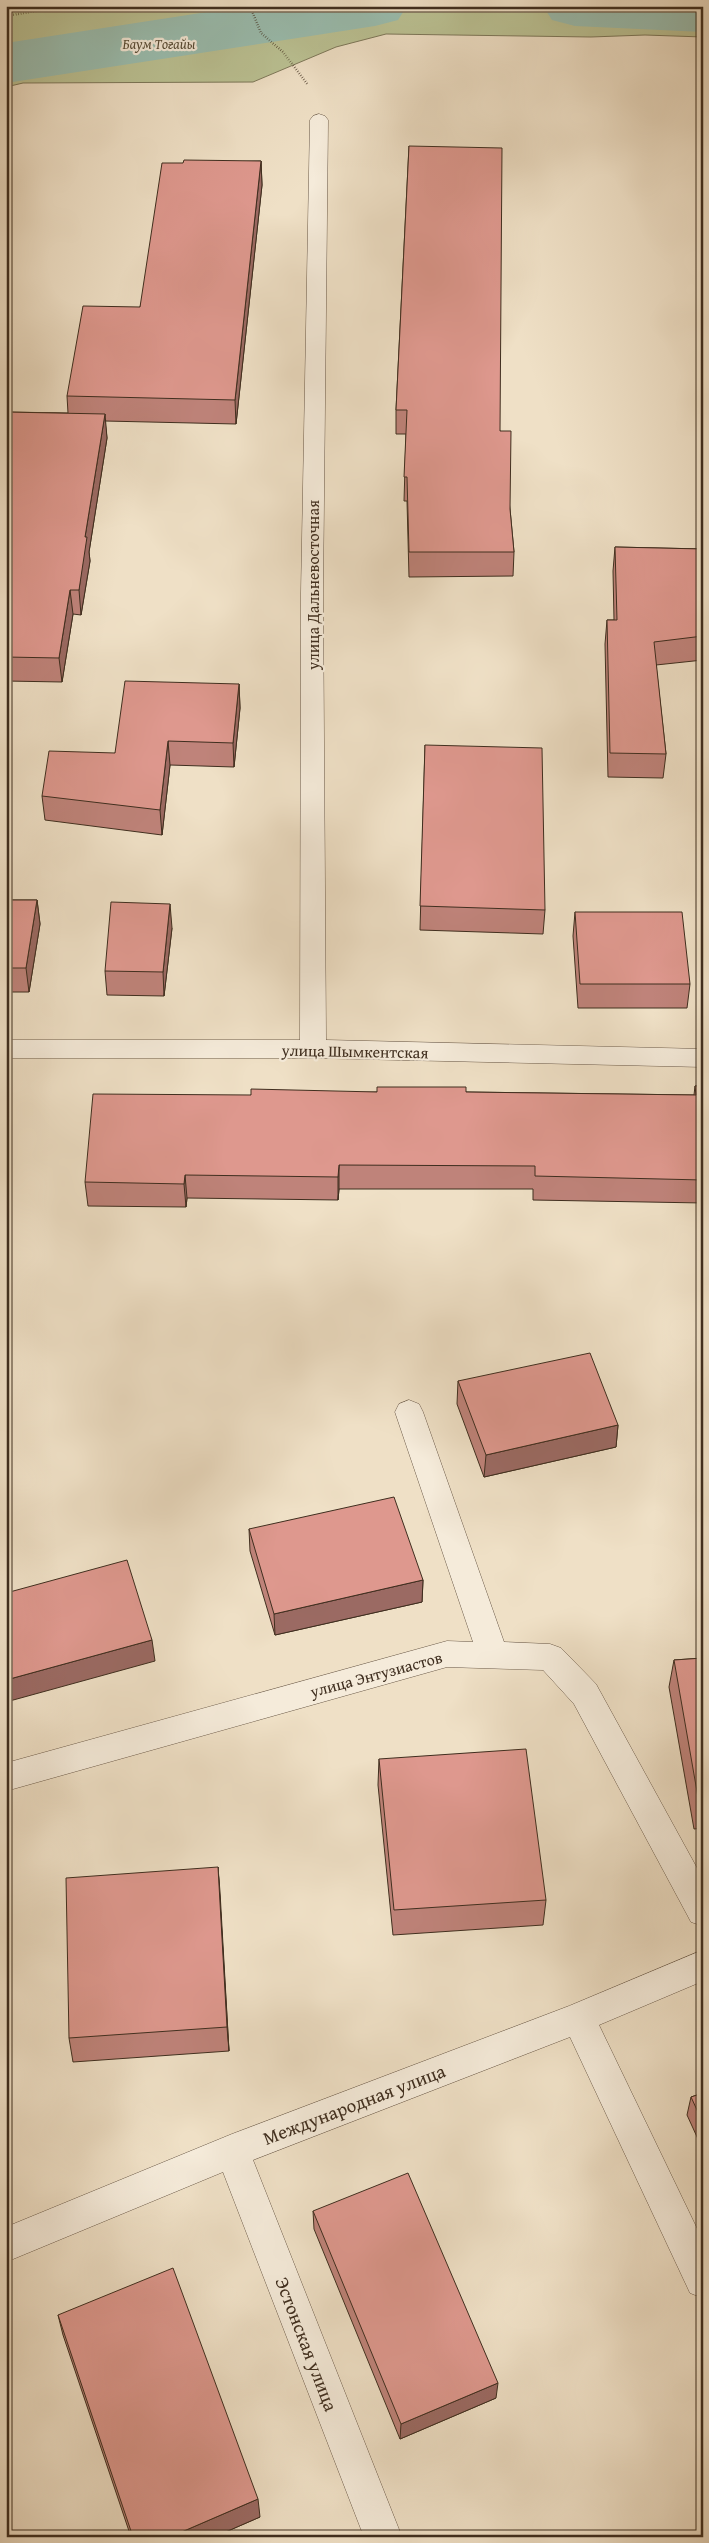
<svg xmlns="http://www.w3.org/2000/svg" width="709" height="2543" viewBox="0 0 709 2543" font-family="'Gentium Book Plus',serif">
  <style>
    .green { fill: #bbc294; stroke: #7d785a }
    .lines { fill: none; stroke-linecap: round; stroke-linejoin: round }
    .river { fill: #9abeb0; fill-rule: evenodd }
    .minor-casing { stroke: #6b5a49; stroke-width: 1 }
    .path { stroke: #3f2e1f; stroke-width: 2.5; stroke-dasharray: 0.5 2; stroke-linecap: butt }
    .minor { fill: #f5ebda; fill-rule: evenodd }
    .wall { fill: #bf837a; stroke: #3f2e1f }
    .shaded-wall { fill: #9b6a63; stroke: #3f2e1f }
    .building { fill: #de988e; stroke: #3f2e1f }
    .labels { text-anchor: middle; stroke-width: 4.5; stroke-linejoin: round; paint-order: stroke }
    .far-park-label { font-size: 14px; font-style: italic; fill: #584c36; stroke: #f5ebda }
    .street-label { font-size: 16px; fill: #3f2e1f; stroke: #f5ebda }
    .near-street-label { font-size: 19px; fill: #3f2e1f; stroke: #f5ebda }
  </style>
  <rect width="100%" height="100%" fill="#efe0c6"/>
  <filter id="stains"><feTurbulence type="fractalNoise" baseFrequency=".004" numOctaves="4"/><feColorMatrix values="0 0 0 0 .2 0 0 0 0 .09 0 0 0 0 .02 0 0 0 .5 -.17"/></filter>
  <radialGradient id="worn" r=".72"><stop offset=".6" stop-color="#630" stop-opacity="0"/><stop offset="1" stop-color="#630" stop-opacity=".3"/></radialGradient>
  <!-- green -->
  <path class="green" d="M6,6H703V37L645,35L591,37L386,34L336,47L253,82L23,83L6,87Z"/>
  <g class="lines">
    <!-- river -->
    <g class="river">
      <path d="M246,6H407L398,20L375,26L6,83V43Z"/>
      <path d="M543,6H703V32L575,26L552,20Z"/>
    </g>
    <defs>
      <g id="minor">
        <path d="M319,114L325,116L328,120L323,593L326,1040L703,1049V1067L313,1058H6V1040H300L301,593L310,120L313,116Z"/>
        <path d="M409,1400L419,1404L423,1412L504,1642L550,1644L561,1648L596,1684L703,1879V1926L691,1922L574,1704L543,1670L447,1667L6,1791V1763L447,1641L473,1642L395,1412L399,1404Z"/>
        <path d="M703,1950V1981L599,2025L703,2241V2298L690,2293L570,2037L253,2160L402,2537H364L223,2172L6,2262V2227L232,2134L569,2006Z"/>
      </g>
    </defs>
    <!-- minor casing -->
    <use href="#minor" class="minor-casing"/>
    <!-- path -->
    <g class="path">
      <path d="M250,6L261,33L283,52L308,85"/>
      <path d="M6,16L65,6"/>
    </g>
    <!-- minor -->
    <use href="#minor" class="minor"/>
  </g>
  <!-- wall -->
  <g class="wall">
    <path d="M409,146L500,431L510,509L514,552L513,576L409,577L407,501H404L406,434H396V410Z"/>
    <path d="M261,161L262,185L236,424L105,421L107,438L89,552L90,561L81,615L73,614L62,682L6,681V412L68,413L67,396L140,307L183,163Z"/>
    <path d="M615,547L703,549V660L656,665L666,754L663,778L608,777L605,644L607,620H614L613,571Z"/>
    <path d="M239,684L240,708L234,767L170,765L162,835L45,820L42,796L115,753Z"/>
    <path d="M425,745L545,910L543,934L420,930Z"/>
    <path d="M6,900H37L40,924L29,992H6Z"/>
    <path d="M575,912L690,984L687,1008H578L573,936Z"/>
    <path d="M172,928L164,996L107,995L105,971Z"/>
    <path d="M695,1086H703V1203L533,1200V1189H339L338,1200L187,1198L186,1207L88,1206L85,1182L251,1095L377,1092H466L694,1095Z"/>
    <path d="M458,1381L618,1425L616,1447L484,1477L457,1404Z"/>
    <path d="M249,1529L423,1580L422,1602L275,1635L250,1551Z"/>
    <path d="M703,1658V1828L694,1829L669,1687L674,1660Z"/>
    <path d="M379,1759L546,1900L543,1925L393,1935L378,1785Z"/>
    <path d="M218,1867L229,2051L73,2062L69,2038Z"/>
    <path d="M703,2093V2150L687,2115L691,2097Z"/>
    <path d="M313,2211L496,2398L400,2439L314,2229Z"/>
    <path d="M58,2315L260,2517L214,2537H131L63,2335Z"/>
  </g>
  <!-- shaded-wall -->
  <g class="shaded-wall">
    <path d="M261,161L262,185L236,424L235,400Z"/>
    <path d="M105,414L107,438L89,552L90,561L81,615L79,590L85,537Z"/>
    <path d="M70,590L73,614L62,682L59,658Z"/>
    <path d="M239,684L240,708L234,767L233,743Z"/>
    <path d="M168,741L170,765L162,835L160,810Z"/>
    <path d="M37,900L40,924L29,992L26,968Z"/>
    <path d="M170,904L172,928L164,996L163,972Z"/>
    <path d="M7,1088L11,1112L6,1142V1096Z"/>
    <path d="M339,1165V1189L338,1200V1177Z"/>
    <path d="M185,1175L187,1198L186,1207L184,1184Z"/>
    <path d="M618,1425L616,1447L484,1477L486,1455Z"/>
    <path d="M423,1580L422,1602L275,1635L274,1614Z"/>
    <path d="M152,1640L155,1661L6,1702V1680Z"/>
    <path d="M218,1867L220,1892L229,2051L227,2027Z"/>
    <path d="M498,2383L496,2398L400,2439L401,2424Z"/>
    <path d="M258,2499L260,2517L214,2537H170Z"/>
  </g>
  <!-- building -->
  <g class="building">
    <path d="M409,146L502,148L500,431H511L510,509L514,552H409L407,477H404L407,410H396Z"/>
    <path d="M184,160L261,161L235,400L67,396L83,306L140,307L162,163H183Z"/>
    <path d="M6,412L105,414L85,537H87L79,590H70L59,658L6,657Z"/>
    <path d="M615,547L703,549V636L654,642L666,754L610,753L607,620H617Z"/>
    <path d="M125,681L239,684L233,743L168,741L160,810L42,796L49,751L115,753Z"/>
    <path d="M425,745L542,748L545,910L420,906Z"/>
    <path d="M6,900H37L26,968H6Z"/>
    <path d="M111,902L170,904L163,972L105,971Z"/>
    <path d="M575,912H682L690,984H580Z"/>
    <path d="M695,1086H703V1180L535,1176V1166L339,1165L338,1177L185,1175L184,1184L85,1182L93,1094L251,1095V1089L377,1092V1087H466V1092L696,1095Z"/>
    <path d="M590,1353L618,1425L486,1455L458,1381Z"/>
    <path d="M394,1497L423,1580L274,1614L249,1529Z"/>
    <path d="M127,1560L152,1640L6,1680V1593Z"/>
    <path d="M703,1658V1803H699L674,1660Z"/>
    <path d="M526,1749L546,1900L394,1910L379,1759Z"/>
    <path d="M218,1867L227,2027L69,2038L66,1878Z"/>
    <path d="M703,2093V2123L691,2097Z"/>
    <path d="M408,2173L498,2383L401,2424L313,2211Z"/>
    <path d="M173,2268L258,2499L170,2537H133L58,2315Z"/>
    <path d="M573,2533L574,2537H563Z"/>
  </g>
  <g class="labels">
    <!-- far-park labels -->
    <g class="far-park-label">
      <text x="159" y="49">Баум Тоғайы</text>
    </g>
    <!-- street labels -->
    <g class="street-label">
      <text transform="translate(313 585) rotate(-90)" y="6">улица Дальневосточная</text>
      <text transform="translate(355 1051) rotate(1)" y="6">улица Шымкентская</text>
      <text transform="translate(376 1674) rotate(-15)" y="6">улица Энтузиастов</text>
    </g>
    <!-- near-street labels -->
    <g class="near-street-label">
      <text transform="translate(354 2104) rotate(-21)" y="7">Международная улица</text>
      <text transform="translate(307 2344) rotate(69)" y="7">Эстонская улица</text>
    </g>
  </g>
  <!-- margin -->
  <rect width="709" height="2543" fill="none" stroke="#efe0c6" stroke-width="25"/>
  <rect x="8" y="8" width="694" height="2528" fill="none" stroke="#3f2e1f" stroke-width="2.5"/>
  <rect x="12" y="12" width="684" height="2518" fill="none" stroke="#3f2e1f"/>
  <rect width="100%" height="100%" filter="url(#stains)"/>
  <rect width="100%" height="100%" fill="url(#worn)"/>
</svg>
